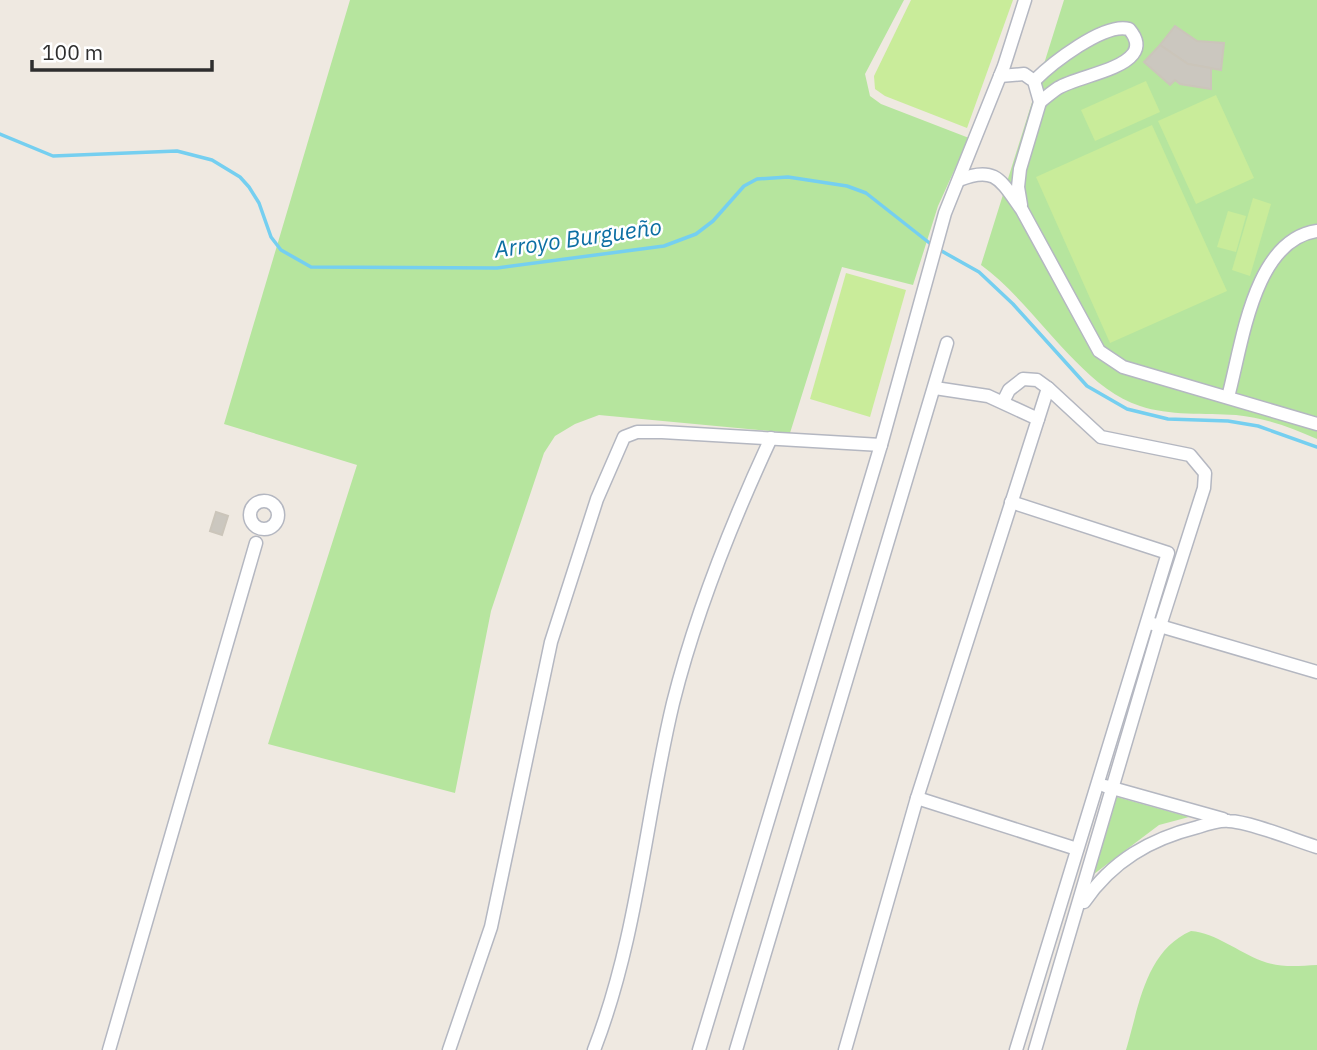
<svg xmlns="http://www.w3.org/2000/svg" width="1317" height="1050" viewBox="0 0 1317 1050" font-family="'IBM Plex Sans',sans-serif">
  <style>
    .green { fill: #b6e59e }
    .pitch { fill: #c9ec9a }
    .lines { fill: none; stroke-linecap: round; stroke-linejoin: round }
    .stream { stroke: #75cff0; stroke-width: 3.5 }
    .building { fill: #cbc7bf; stroke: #cbc5ba; stroke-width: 2 }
    .minor-casing { stroke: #b4b7c1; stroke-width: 15 }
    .minor { stroke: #fff; stroke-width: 12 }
    .labels { text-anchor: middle; stroke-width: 5; stroke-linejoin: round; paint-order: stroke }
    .water-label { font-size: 23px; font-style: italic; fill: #0d6fa3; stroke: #fff }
  </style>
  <rect width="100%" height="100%" fill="#efe9e1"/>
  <!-- green -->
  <g class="green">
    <path d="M350,0H904L865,74L870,96L881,104L969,138L938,206L913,285L842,267L790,433L599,415L575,424L555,436L544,453L491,611L455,793L268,744L357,465L224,424Z"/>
    <path d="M1064,0H1317V439C1290,427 1265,418 1236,415C1205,413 1169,416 1140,406C1080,387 1033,302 981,265Z"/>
    <path d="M1117,797L1189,817L1159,825L1094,874Z"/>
    <path d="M1191,931C1216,933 1238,952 1262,961C1280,968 1298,966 1317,965V1050H1126C1139,1007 1145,951 1191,931Z"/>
  </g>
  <!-- pitch -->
  <g class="pitch">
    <path d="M911,0H1013L967,128L885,96L875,89L874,76Z"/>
    <path d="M1146,81L1160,112L1095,141L1081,110Z"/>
    <path d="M1216,95L1254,178L1196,204L1158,121Z"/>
    <path d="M1152,125L1227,291L1110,343L1036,177Z"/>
    <path d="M1253,198L1271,204L1250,276L1232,270Z"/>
    <path d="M1228,211L1246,216L1236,252L1217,247Z"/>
    <path d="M846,273L906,290L870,417L810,399Z"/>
  </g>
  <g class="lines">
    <!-- stream -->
    <g class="stream">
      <path d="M0,134L53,156L177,151L212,160L240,177L249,187L259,203L271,237L281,250L311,267L497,268L664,246L696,234L713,221L744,186L757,179L788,177L847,186L866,193L932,245"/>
      <path d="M938,249L979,272L1013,304L1087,386L1127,409L1168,419L1228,421L1258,426L1317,447"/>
    </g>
  </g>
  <!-- building -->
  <g class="building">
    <path d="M1175,26L1197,41L1224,43L1221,70L1188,64L1160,45Z"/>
    <path d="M1160,45L1188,64L1211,68V89L1180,84L1175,80L1170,85L1144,62Z"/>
    <path d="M216,512L228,516L222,535L210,531Z"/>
  </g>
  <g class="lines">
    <defs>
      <g id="minor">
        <path d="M1000,76L1024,74L1034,81L1040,102L1020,169L1018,187L1021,205"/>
        <path d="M1034,81C1051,64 1104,22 1129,29C1135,36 1140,45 1133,54C1120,71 1077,77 1058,88C1052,92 1046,97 1040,102"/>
        <path d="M959,180C996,165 1001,181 1022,210L1099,351L1123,367L1317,424"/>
        <path d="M935,388L988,396L1038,419"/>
        <path d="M1228,397C1242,346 1253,240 1317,231"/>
        <circle cx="264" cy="515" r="14"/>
        <path d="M1011,502L1168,553L1016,1050"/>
        <path d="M1153,624L1317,672"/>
        <path d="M1105,786L1223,819"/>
        <path d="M917,798L1077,849"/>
        <path d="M1084,902C1112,861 1150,839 1198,827C1207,824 1219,820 1229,821C1251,822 1294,840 1317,847"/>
        <path d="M109,1050L256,543"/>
        <path d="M449,1050L491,927L551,642L597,499L624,437L637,432H662L881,445"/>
        <path d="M594,1050C638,936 645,820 673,703C696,611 731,524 771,438"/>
        <path d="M699,1050L881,445L945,213L1004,66L1025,0"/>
        <path d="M736,1050L947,343"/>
        <path d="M845,1050L917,798L1048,388L1037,380L1023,379L1009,390L1003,402"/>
        <path d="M1035,1050L1160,626L1204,488L1205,473L1190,455L1101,437L1048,388"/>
      </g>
    </defs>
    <!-- minor casing -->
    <use href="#minor" class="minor-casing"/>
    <!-- minor -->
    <use href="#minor" class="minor"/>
  </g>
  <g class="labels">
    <!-- water labels -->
    <g class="water-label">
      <text transform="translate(578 238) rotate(-8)" y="8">Arroyo Burgueño</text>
    </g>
  </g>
  <!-- scale -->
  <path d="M32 60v10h180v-10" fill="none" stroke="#2e2e2e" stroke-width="3.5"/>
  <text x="42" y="60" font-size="21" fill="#2e2e2e" stroke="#ffffff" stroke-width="5" paint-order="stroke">100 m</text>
</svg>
